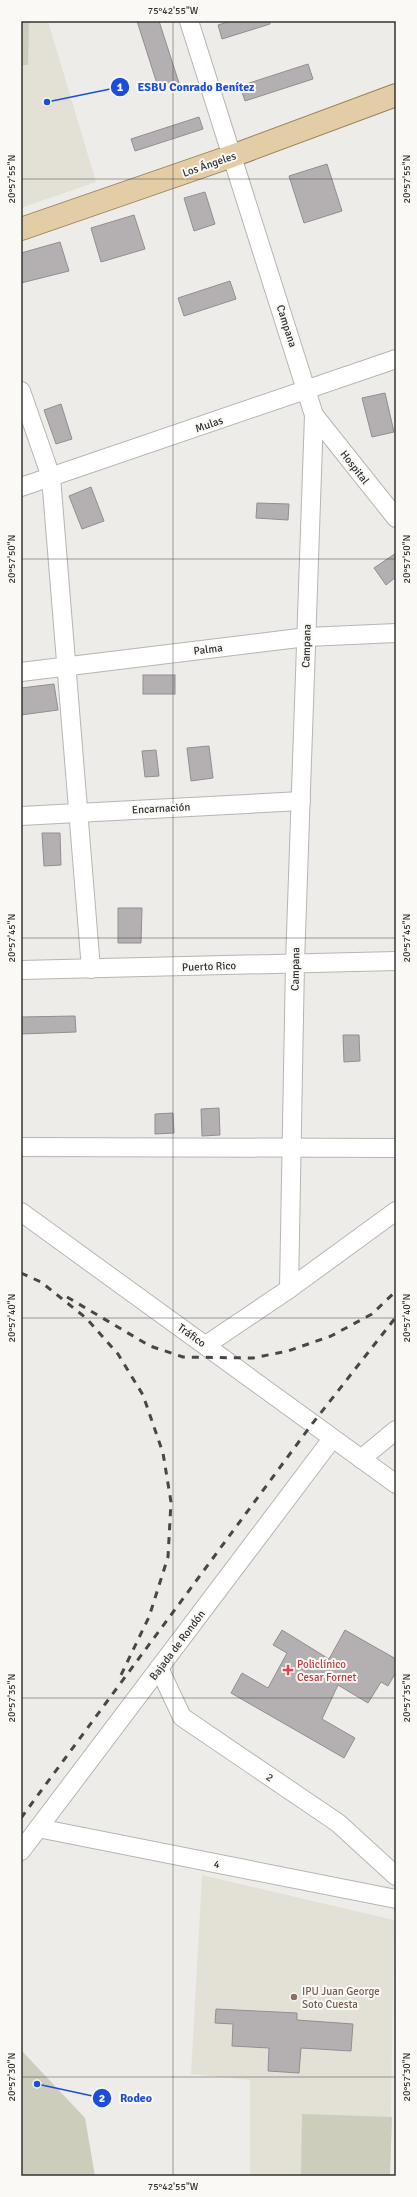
<svg xmlns="http://www.w3.org/2000/svg" width="417" height="2197" viewBox="0 0 417 2197" font-family="Signika,sans-serif">
  <style>
    .built { fill: #e3e1d6 }
    .green { fill: #cccdba }
    .building { fill: #b4b0b2; stroke: #928e91 }
    .lines { fill: none; stroke-linecap: round; stroke-linejoin: round }
    .minor-casing { stroke: #b6b5b1; stroke-width: 20 }
    .major-casing { stroke: #9a8158; stroke-width: 24 }
    .minor { stroke: #fff; stroke-width: 18 }
    .major { stroke: #e3cda7; stroke-width: 22 }
    .rail { stroke: #474745; stroke-width: 3; stroke-dasharray: 7 7; stroke-linecap: butt }
    .ticks { fill: none; stroke: #333331; stroke-width: 1; stroke-opacity: 0.45 }
    .health-dot { fill: #e0444e; stroke: #faf9f5; stroke-width: 1.5 }
    .education-dot { fill: #8d6e63; stroke: #faf9f5; stroke-width: 1.5 }
    .labels { text-anchor: middle; stroke-width: 4; stroke-linejoin: round; paint-order: stroke }
    .street-label { font-size: 11px; fill: #333331; stroke: #faf9f5 }
    .health-label { font-size: 11px; fill: #be3a42; stroke: #faf9f5; text-anchor: start }
    .education-label { font-size: 11px; fill: #785e54; stroke: #faf9f5; text-anchor: start }
    .leader { fill: none; stroke: #1d4ed8; stroke-width: 1.5 }
    .callout-dot { fill: #1d4ed8; stroke: #faf9f5; stroke-width: 1.5 }
    .mark-label { font-size: 12px; text-anchor: middle; font-weight: bold; fill: #fff }
    .callout-label { font-size: 12px; text-anchor: middle; font-weight: bold; fill: #1d4ed8; stroke: #faf9f5; stroke-width: 4; stroke-linejoin: round; paint-order: stroke }
    .neatline { fill: none; stroke: #333331; stroke-width: 1.5 }
    .ticks-label { font-size: 10px; text-anchor: middle; fill: #333331 }
  </style>
  <rect width="100%" height="100%" fill="#edece8"/>
  <!-- built -->
  <g class="built">
    <path d="M21,21H48L96,182L21,208Z"/>
    <path d="M202,1875L394,1920L390,2176H250V2080L191,2074Z"/>
  </g>
  <!-- green -->
  <g class="green">
    <path d="M21,21H29L28,65H21Z"/>
    <path d="M21,2050L85,2118L95,2176H21Z"/>
    <path d="M302,2114L392,2117L390,2176H301Z"/>
  </g>
  <!-- building -->
  <g class="building">
    <path d="M137,21H159L179,83L159,90Z"/>
    <path d="M231,21H269L270,24L222,39L218,25Z"/>
    <path d="M308,64L313,79L245,101L240,86Z"/>
    <path d="M199,117L203,129L135,151L131,139Z"/>
    <path d="M327,164L342,211L304,223L289,176Z"/>
    <path d="M205,192L215,224L194,231L184,198Z"/>
    <path d="M134,215L145,249L101,262L91,228Z"/>
    <path d="M60,242L69,271L21,283V253Z"/>
    <path d="M230,281L236,299L184,316L178,298Z"/>
    <path d="M385,393L394,432L372,437L362,398Z"/>
    <path d="M61,404L72,439L56,444L44,410Z"/>
    <path d="M91,487L104,521L82,529L69,496Z"/>
    <path d="M257,503L289,504L288,520L256,518Z"/>
    <path d="M396,553V577L386,585L374,568Z"/>
    <rect x="143" y="675" width="32" height="19"/>
    <path d="M54,684L58,710L21,715V688Z"/>
    <path d="M209,746L213,778L191,781L187,748Z"/>
    <path d="M156,750L159,776L145,777L142,751Z"/>
    <path d="M42,833H60L61,865L44,866Z"/>
    <path d="M118,908H142L141,943H118Z"/>
    <path d="M75,1016L76,1032L21,1034V1017Z"/>
    <path d="M343,1035H359L360,1061L344,1062Z"/>
    <path d="M219,1108L220,1135L202,1136L201,1109Z"/>
    <path d="M173,1113L174,1133L155,1134V1114Z"/>
    <path d="M282,1630L329,1659L345,1630L396,1659V1672L388,1686L381,1682L368,1703L338,1685L322,1719L355,1738L344,1758L231,1693L242,1673L268,1688L287,1653L273,1645Z"/>
    <path d="M216,2009L297,2013V2020L353,2024L351,2051L301,2048L299,2073L268,2071L269,2048L232,2046L233,2024L215,2023Z"/>
  </g>
  <g class="lines">
    <defs>
      <g id="minor">
        <path d="M189,21L314,415L295,963L289,1289"/>
        <path d="M21,391L51,477L91,969"/>
        <path d="M314,415L396,518"/>
        <path d="M21,487L396,359"/>
        <path d="M21,672L307,637L396,633"/>
        <path d="M21,816L301,801"/>
        <path d="M21,970L396,961"/>
        <path d="M21,1147L396,1148"/>
        <path d="M21,1212L396,1484"/>
        <path d="M206,1345L289,1289L396,1211"/>
        <path d="M361,1459L396,1430"/>
        <path d="M159,1668L182,1717L338,1823L396,1876"/>
        <path d="M38,1828L396,1899"/>
        <path d="M21,1851L332,1439"/>
      </g>
      <path id="major" d="M21,229L232,156L396,95"/>
    </defs>
    <!-- minor casing -->
    <use href="#minor" class="minor-casing"/>
    <!-- major casing -->
    <use href="#major" class="major-casing"/>
    <!-- minor -->
    <use href="#minor" class="minor"/>
    <!-- major -->
    <use href="#major" class="major"/>
    <!-- rail -->
    <g class="rail">
      <path d="M21,1273L41,1282L86,1318L118,1354L143,1395L163,1453L171,1502L168,1557L149,1617L120,1677"/>
      <path d="M67,1297L150,1346L183,1357L253,1358L288,1351L331,1336L372,1314L396,1291"/>
      <path d="M21,1818L312,1424L396,1317"/>
    </g>
  </g>
  <!-- ticks -->
  <path class="ticks" d="M173,21V2176M21,179H396M21,559H396M21,938H396M21,1318H396M21,1698H396M21,2077H396"/>
  <!-- markers -->
  <path class="health-dot" d="M286 1664h4v4h4v4h-4v4h-4v-4h-4v-4h4z"/>
  <circle class="education-dot" cx="294" cy="1997" r="4"/>
  <g class="labels">
    <!-- street labels -->
    <g class="street-label">
      <text transform="translate(209 164) rotate(-19)" y="4">Los Ángeles</text>
      <text transform="translate(287 326) rotate(72)" y="4">Campana</text>
      <text transform="translate(209 424) rotate(-19)" y="4">Mulas</text>
      <text transform="translate(355 467) rotate(52)" y="4">Hospital</text>
      <text transform="translate(306 646) rotate(-88)" y="4">Campana</text>
      <text transform="translate(208 649) rotate(-7)" y="4">Palma</text>
      <text transform="translate(161 808) rotate(-3)" y="4">Encarnación</text>
      <text transform="translate(209 966) rotate(-2)" y="4">Puerto Rico</text>
      <text transform="translate(295 969) rotate(-89)" y="4">Campana</text>
      <text transform="translate(192 1335) rotate(36)" y="4">Tráfico</text>
      <text transform="translate(177 1645) rotate(-53)" y="4">Bajada de Rondón</text>
      <text transform="translate(270 1777) rotate(34)" y="4">2</text>
      <text transform="translate(217 1864) rotate(11)" y="4">4</text>
    </g>
    <!-- health labels -->
    <g class="health-label">
      <text x="297" y="1668">Policlínico<tspan x="297" dy="13">Cesar Fornet</tspan></text>
    </g>
    <!-- education labels -->
    <g class="education-label">
      <text x="302" y="1995">IPU Juan George<tspan x="302" dy="13">Soto Cuesta</tspan></text>
    </g>
  </g>
  <!-- callouts -->
  <path class="leader" d="M47 102L120 87M37 2084L102 2098"/>
  <g class="callout-dot">
    <circle cx="47" cy="102" r="4"/>
    <circle cx="37" cy="2084" r="4"/>
    <circle cx="120" cy="87" r="10"/>
    <circle cx="102" cy="2098" r="10"/>
  </g>
  <g class="mark-label">
    <text x="120" y="91">1</text>
    <text x="102" y="2102">2</text>
  </g>
  <g class="callout-label">
    <text x="196" y="91">ESBU Conrado Benítez</text>
    <text x="136" y="2102">Rodeo</text>
  </g>
  <!-- border -->
  <rect width="417" height="2197" fill="none" stroke="#faf9f5" stroke-width="44"/>
  <rect x="22" y="22" width="373" height="2153" class="neatline"/>
  <g class="ticks-label">
    <text x="173" y="14">75°42'55"W</text>
    <text transform="translate(11 179) rotate(-90)" y="4">20°57'55"N</text>
    <text transform="translate(406 179) rotate(-90)" y="4">20°57'55"N</text>
    <text transform="translate(11 559) rotate(-90)" y="4">20°57'50"N</text>
    <text transform="translate(406 559) rotate(-90)" y="4">20°57'50"N</text>
    <text transform="translate(11 938) rotate(-90)" y="4">20°57'45"N</text>
    <text transform="translate(406 938) rotate(-90)" y="4">20°57'45"N</text>
    <text transform="translate(11 1318) rotate(-90)" y="4">20°57'40"N</text>
    <text transform="translate(406 1318) rotate(-90)" y="4">20°57'40"N</text>
    <text transform="translate(11 1698) rotate(-90)" y="4">20°57'35"N</text>
    <text transform="translate(406 1698) rotate(-90)" y="4">20°57'35"N</text>
    <text transform="translate(11 2077) rotate(-90)" y="4">20°57'30"N</text>
    <text transform="translate(406 2077) rotate(-90)" y="4">20°57'30"N</text>
    <text x="173" y="2190">75°42'55"W</text>
  </g>
</svg>
